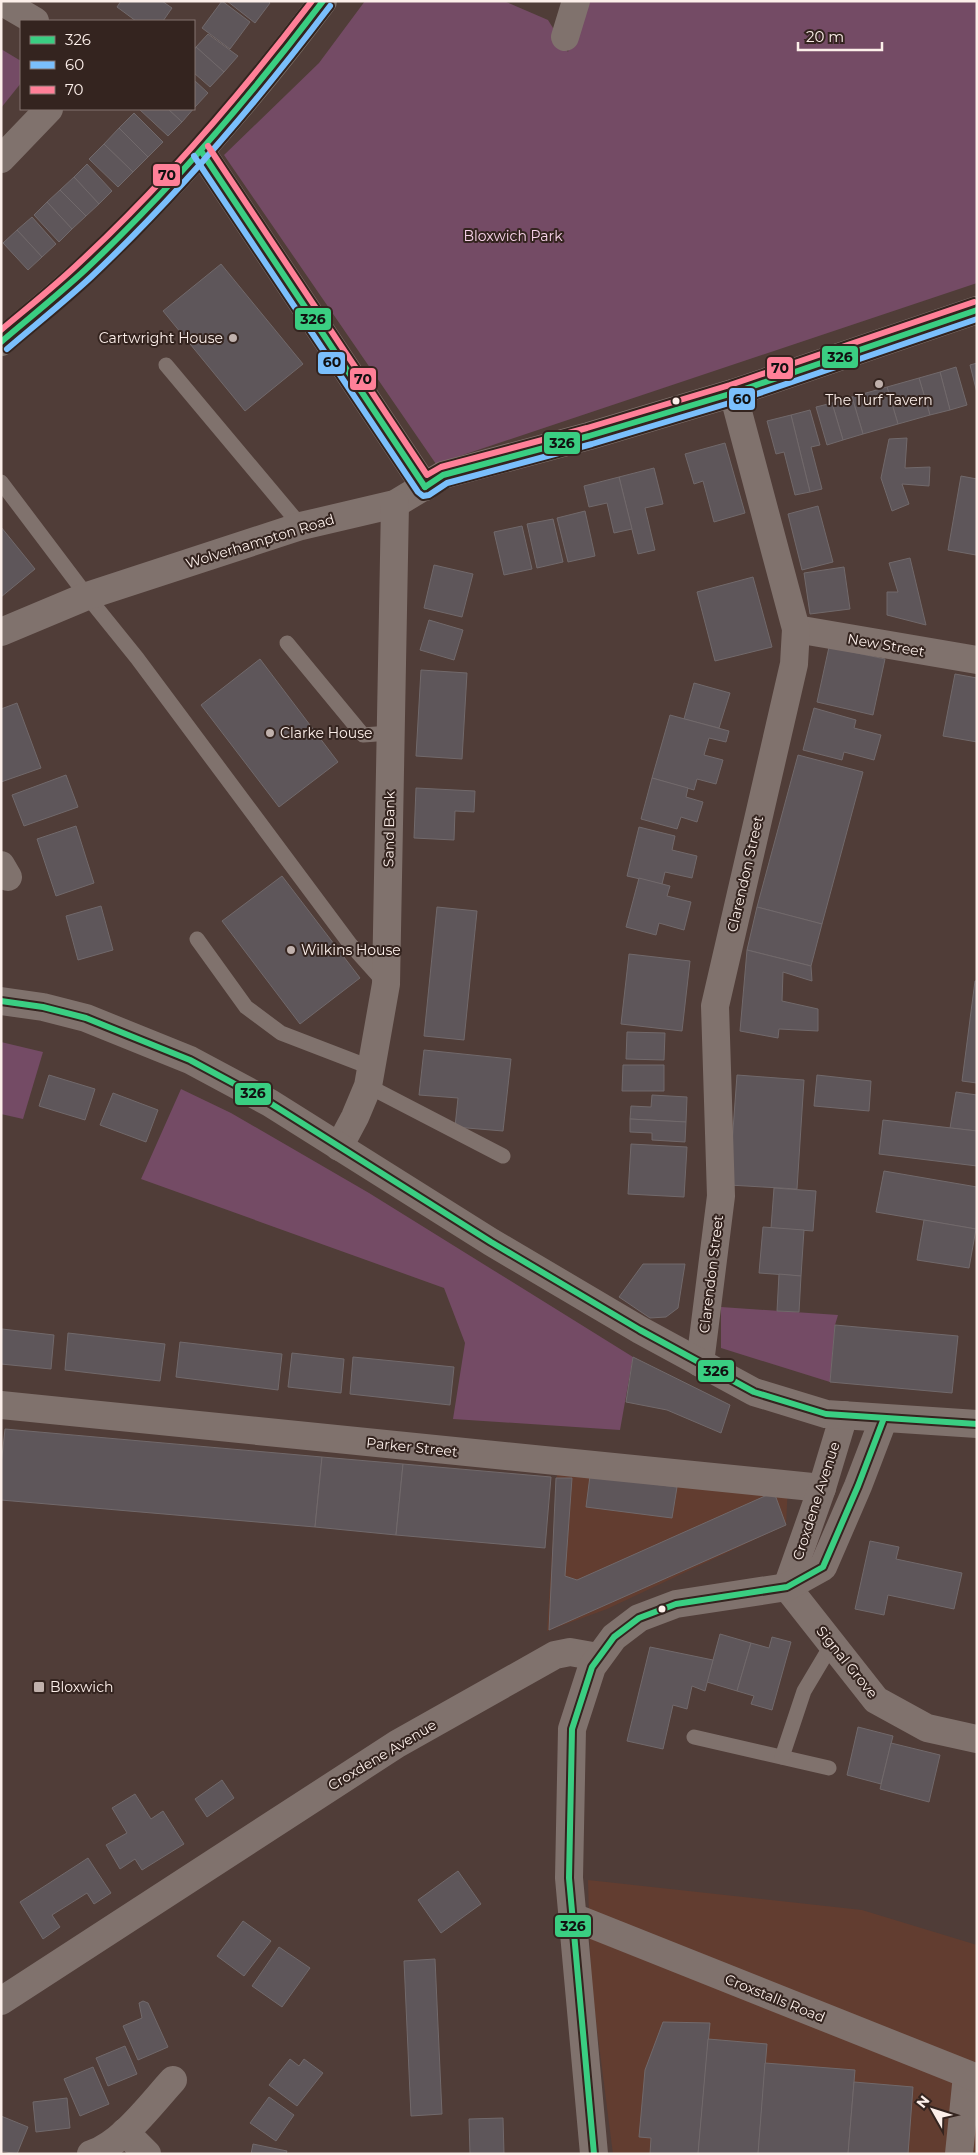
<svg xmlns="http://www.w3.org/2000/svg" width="978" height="2155" viewBox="0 0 978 2155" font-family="Montserrat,sans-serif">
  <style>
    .built { fill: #623d30 }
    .green { fill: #744b65 }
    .building { fill: #5e565a; stroke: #71696b }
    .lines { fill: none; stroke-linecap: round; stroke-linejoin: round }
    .service { stroke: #80726d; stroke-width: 15 }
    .minor { stroke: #80726d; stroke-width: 28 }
    .tertiary { stroke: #80726d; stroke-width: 28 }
    .secondary { stroke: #80726d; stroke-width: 28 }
    .primary { stroke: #7b6f67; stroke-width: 28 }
    .bus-1-casing { stroke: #34241f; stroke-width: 10 }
    .bus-2-casing { stroke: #34241f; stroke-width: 10 }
    .bus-3-casing { stroke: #34241f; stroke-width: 10 }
    .bus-1 { stroke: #3ace82; stroke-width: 6 }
    .bus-2 { stroke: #7abffc; stroke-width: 6 }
    .bus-3 { stroke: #ff8098; stroke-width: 6 }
    .poi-dot { fill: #c0b1ac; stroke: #34241f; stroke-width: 2 }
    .bus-dot { fill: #fcefea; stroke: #34241f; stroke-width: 2 }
    .labels { text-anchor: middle; stroke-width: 4; stroke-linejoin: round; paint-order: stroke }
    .park-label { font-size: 14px; fill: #fbd6ed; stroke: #34241f }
    .poi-label { font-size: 14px; fill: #fcefea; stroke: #34241f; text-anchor: start }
    .street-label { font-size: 14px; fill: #fcefea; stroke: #34241f }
    .line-badge { stroke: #34241f; stroke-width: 2 }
    .pale-badge-label { font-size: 14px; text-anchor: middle; font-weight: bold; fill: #111 }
  </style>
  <rect width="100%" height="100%" fill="#503d38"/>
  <!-- built -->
  <g class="built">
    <path d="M557,1474L788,1485L786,1525L607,1609L547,1631Z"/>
    <path d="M588,1880L862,1910L977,1945V2154H613L591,1982Z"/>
  </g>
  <!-- green -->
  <g class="green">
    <path d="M365,1H504L548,20L568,52L585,1H977V283L436,464L224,155L319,63Z"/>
    <path d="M1,49L21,61V83L1,108Z"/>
    <path d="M1,1042L43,1052L23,1119L1,1114Z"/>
    <path d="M181,1089L231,1113L369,1193L633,1357L620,1430L453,1419L465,1343L444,1288L141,1179Z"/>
    <path d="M721,1307L838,1315L835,1325L830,1382L721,1348Z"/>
  </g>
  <!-- building -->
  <g class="building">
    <path d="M121,1H162L172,8L163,21H136L117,7Z"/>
    <path d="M222,1L250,22L230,49L202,28Z"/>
    <path d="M227,1H268L270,3L255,23Z"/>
    <path d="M208,34L238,56L224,72L196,47Z"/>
    <path d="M196,47L224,72L210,87L194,73V50Z"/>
    <path d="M194,80L208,93L195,107L194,106Z"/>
    <path d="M194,106L195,107L182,122L168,109H194Z"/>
    <path d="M139,109H168L182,122L168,136Z"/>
    <path d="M134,113L163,142L148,157L119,128Z"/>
    <path d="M119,128L148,157L133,172L104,144Z"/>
    <path d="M104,144L133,172L118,187L89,159Z"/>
    <path d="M87,164L112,191L99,204L74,177Z"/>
    <path d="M74,177L99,204L86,216L60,190Z"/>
    <path d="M60,190L86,216L72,229L47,202Z"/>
    <path d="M47,202L72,229L59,242L34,215Z"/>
    <path d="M32,217L56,244L42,257L17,230Z"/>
    <path d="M17,230L42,257L28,270L3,243Z"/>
    <path d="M221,264L303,364L245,411L163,311Z"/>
    <path d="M977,363V393L970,365Z"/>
    <path d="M956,367L967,405L950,410L940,372Z"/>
    <path d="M940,372L950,410L930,415L919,378Z"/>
    <path d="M919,378L930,415L898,424L887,387Z"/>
    <path d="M887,387L898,424L863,434L852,397Z"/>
    <path d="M852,397L863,434L843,440L832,403Z"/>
    <path d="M832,403L843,440L827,445L816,407Z"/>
    <path d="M810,410L820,445L811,447L822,489L810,492L791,415Z"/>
    <path d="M791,415L810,492L795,495L784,452L776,454L767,421Z"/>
    <path d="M907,438L905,468L930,467L929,486L902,484L909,504L892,511L881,478L889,439Z"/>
    <path d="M725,443L745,513L714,522L703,481L694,484L685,454Z"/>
    <path d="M654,468L663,504L645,508L655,550L638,554L619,477Z"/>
    <path d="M961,476L977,479L976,555L948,550Z"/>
    <path d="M619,477L632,529L614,533L607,503L589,507L584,486Z"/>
    <path d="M818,506L833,562L802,570L788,514Z"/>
    <path d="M585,511L595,556L568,562L557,518Z"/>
    <path d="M553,519L563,562L537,568L527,524Z"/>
    <path d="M522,526L532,569L504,575L494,532Z"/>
    <path d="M1,527L35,569L1,597Z"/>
    <path d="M910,558L926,625L887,615V592H898L889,563Z"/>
    <path d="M434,565L473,574L462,617L424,608Z"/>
    <path d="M844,567L850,609L810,614L804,573Z"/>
    <path d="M753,577L772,647L715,661L697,592Z"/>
    <path d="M429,620L463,630L454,660L420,650Z"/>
    <path d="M829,647L885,659L873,715L817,702Z"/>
    <path d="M260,659L338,762L279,807L201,705Z"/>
    <path d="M421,670L467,673L462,759L416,756Z"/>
    <path d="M955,674L977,678V742L943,736Z"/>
    <path d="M694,683L730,693L719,728L684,719Z"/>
    <path d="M17,703L41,768L1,782V709Z"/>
    <path d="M814,708L856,720L854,728L881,735L874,760L844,752L842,760L803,750Z"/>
    <path d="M670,715L729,731L726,742L709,738L704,755L723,760L716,784L697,779L694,790L652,778Z"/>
    <path d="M798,755L863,772L822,924L757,907Z"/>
    <path d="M66,775L78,807L24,826L12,795Z"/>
    <path d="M652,778L688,788L686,797L703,802L697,822L681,817L677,829L641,819Z"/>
    <path d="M416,788L475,791L474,812L455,811L454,840L414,838Z"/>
    <path d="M76,826L94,883L56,896L37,839Z"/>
    <path d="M639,827L675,836L672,850L697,856L692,878L665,872L662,884L627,876Z"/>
    <path d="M282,876L360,978L300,1024L222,921Z"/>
    <path d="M639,878L670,886L667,896L691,902L684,930L659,923L656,935L626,927Z"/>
    <path d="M101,906L113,950L78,960L66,916Z"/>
    <path d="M437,907L477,911L464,1040L424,1036Z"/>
    <path d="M757,907L822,924L811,966L747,950Z"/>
    <path d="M747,950L811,966L812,981L783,972L782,1001L818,1009V1031L779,1029L778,1038L740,1031Z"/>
    <path d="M629,954L690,961L682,1031L621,1024Z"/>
    <path d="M975,981H977V1083L962,1081Z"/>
    <path d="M627,1032L665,1033L664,1060L626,1059Z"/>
    <path d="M424,1050L511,1059L503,1131L455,1127L458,1098L419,1095Z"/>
    <path d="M623,1065H664V1091H622Z"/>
    <path d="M49,1075L95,1089L85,1120L39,1106Z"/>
    <path d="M737,1075L804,1080L797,1189L729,1185Z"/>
    <path d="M817,1075L871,1081L869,1111L814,1106Z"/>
    <path d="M956,1092L977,1095V1131L950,1128Z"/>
    <path d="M113,1093L158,1110L146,1142L100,1125Z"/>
    <path d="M652,1095L687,1097L686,1122L630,1119L631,1106L651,1107Z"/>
    <path d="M630,1119L686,1122L685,1142L652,1140V1133L630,1132Z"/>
    <path d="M883,1120L977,1131V1166L879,1154Z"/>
    <path d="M631,1144L687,1147L684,1197L628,1194Z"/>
    <path d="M884,1171L977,1187L976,1229L876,1212Z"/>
    <path d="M774,1188L816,1191L813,1231L771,1228Z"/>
    <path d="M924,1220L976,1229L969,1268L917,1260Z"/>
    <path d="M763,1227L804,1230L801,1276L759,1273Z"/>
    <path d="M643,1264H685L678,1308L666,1317L650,1318L619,1297Z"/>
    <path d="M779,1274L801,1276L799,1312L777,1311Z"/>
    <path d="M835,1325L958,1336L952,1393L830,1382Z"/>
    <path d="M2,1329L54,1335L51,1369L1,1364Z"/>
    <path d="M68,1333L165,1344L160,1381L65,1370Z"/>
    <path d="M180,1342L282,1354L278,1390L176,1377Z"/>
    <path d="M292,1353L344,1359L341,1393L288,1387Z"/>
    <path d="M353,1357L454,1367L450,1405L350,1394Z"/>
    <path d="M633,1357L730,1405L721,1433L667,1410L626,1402Z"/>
    <path d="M5,1429L322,1457L315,1527L1,1500V1466Z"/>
    <path d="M322,1457L403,1464L396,1535L315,1527Z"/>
    <path d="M403,1464L551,1477L545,1548L396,1535Z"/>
    <path d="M590,1476L677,1487L672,1518L586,1507Z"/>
    <path d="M556,1478H572L565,1576L577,1580L774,1492L786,1525L549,1630Z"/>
    <path d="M870,1541L899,1547L896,1559L962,1573L954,1609L888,1595L884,1615L855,1609Z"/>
    <path d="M720,1634L751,1643L737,1691L707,1682Z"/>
    <path d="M772,1637L791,1642L772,1710L751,1704L754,1696L737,1691L751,1643L769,1648Z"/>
    <path d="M650,1647L713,1660L705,1691L692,1686L687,1709L673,1705L663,1749L627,1741Z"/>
    <path d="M858,1727L893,1736L881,1784L847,1775Z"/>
    <path d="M891,1743L940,1755L929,1802L880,1789Z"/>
    <path d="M222,1780L234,1798L207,1817L195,1799Z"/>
    <path d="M135,1794L151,1819L163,1811L184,1844L142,1870L135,1859L120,1869L106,1845L127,1833L112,1808Z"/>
    <path d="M88,1858L111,1893L94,1904L87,1893L52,1915L60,1927L43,1939L20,1902Z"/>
    <path d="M458,1871L481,1904L441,1933L418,1900Z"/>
    <path d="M243,1921L271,1941L244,1976L217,1956Z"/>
    <path d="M279,1947L310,1968L282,2007L252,1986Z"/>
    <path d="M435,1959L442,2114L411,2116L404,1961Z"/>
    <path d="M143,2001L148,2003L168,2047L138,2060L123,2026L142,2018L139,2003Z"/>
    <path d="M663,2022L710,2023L698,2154H650L651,2138L639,2137L645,2070Z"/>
    <path d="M708,2039L767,2044L758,2154H698Z"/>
    <path d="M125,2046L137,2074L108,2086L96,2058Z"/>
    <path d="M290,2059L299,2066L304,2059L323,2073L297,2106L269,2085Z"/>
    <path d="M765,2063L855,2070L848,2154H758Z"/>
    <path d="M93,2067L109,2104L80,2116L64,2079Z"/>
    <path d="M854,2082L913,2087L908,2154H848Z"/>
    <path d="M269,2097L294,2115L276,2141L250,2123Z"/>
    <path d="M67,2098L70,2128L36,2132L33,2102Z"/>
    <path d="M1,2116L28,2127L17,2154L1,2151Z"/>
    <path d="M503,2118L504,2154H470L469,2119Z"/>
    <path d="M253,2144L287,2151L286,2154H251Z"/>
  </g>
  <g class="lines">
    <!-- service -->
    <g class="service">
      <path d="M166,365L301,526"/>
      <path d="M1,482L87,596L137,658L350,944L385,983"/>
      <path d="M287,643L363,735L390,733"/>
      <path d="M197,939L246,1007L281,1033L372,1068"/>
      <path d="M368,1086L503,1156"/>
      <path d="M694,1737L829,1768"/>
      <path d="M782,1757L804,1691L832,1644"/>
    </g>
    <!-- minor -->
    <g class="minor">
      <path d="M1,1L35,21"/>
      <path d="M565,37L576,1"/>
      <path d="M201,151L425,487"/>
      <path d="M1,159L49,109"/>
      <path d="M796,629L977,660"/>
      <path d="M1,632L87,596L301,526L395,504L443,475L589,436L733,393L977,310"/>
      <path d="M1,865L8,877"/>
      <path d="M339,1147L355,1117L368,1086L386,984L395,504"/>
      <path d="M700,1363L721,1196L715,1006L794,664L796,629L733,393"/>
      <path d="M1,1405L822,1488"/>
      <path d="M787,1587L876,1700L927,1728L977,1739"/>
      <path d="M1,2001L397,1744L555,1655L570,1652L598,1657"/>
      <path d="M125,2132L147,2154"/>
      <path d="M91,2154C122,2144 151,2104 173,2080"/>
      <path d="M959,2154L967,2075"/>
    </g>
    <!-- tertiary -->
    <g class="tertiary">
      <path d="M787,1587L822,1488L844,1415"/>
      <path d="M573,1917L977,2078"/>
      <path d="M594,2154L569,1878L572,1729L592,1667L614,1637L639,1618L676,1604L787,1587L823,1567L858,1486L884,1418"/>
    </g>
    <!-- secondary -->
    <path class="secondary" d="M1,1001L43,1007L86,1018L190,1060L270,1103L491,1242L640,1330L754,1392L826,1414L977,1424"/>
    <!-- primary -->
    <path class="primary" d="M1,342C29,318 58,295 85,270C172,188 251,97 323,1"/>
    <defs>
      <g id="bus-1">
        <path d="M201,151L425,487"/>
        <path d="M1,342C29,318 58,295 85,270C172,188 250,97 323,1"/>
        <path d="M425,487L443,475L589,436L733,393L977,310"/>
        <path d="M1,1001L43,1007L86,1018L190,1060L270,1103L491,1242L640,1330L754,1392L826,1414L977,1424"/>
        <path d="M594,2154L569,1878L572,1729L592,1667L614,1637L639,1618L676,1604L787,1587L823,1567L858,1486L884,1418"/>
      </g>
      <g id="bus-2">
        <path d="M194,156L418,492L423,496L429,495L447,483L592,444L736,401L977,319"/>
        <path d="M7,349C35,325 64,302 91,277C179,194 257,102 330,6"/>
      </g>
      <g id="bus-3">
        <path d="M208,146L427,475L441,467L587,428L730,385L974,302"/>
        <path d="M1,330C27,308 54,287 79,263C165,183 241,94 312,1"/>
      </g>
    </defs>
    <!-- bus-1 casing -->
    <use href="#bus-1" class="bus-1-casing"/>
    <!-- bus-2 casing -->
    <use href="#bus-2" class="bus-2-casing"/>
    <!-- bus-3 casing -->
    <use href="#bus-3" class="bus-3-casing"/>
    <!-- bus-1 -->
    <use href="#bus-1" class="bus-1"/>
    <!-- bus-2 -->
    <use href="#bus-2" class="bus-2"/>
    <!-- bus-3 -->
    <use href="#bus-3" class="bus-3"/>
  </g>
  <!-- markers -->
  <g class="poi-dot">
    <circle cx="233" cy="338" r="5"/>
    <circle cx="879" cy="384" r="5"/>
    <circle cx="270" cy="733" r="5"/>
    <circle cx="291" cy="950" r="5"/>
    <rect x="33" y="1681" width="12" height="12" rx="2.5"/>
  </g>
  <g class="bus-dot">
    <circle cx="676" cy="401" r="4.5"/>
    <circle cx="662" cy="1609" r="4.5"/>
  </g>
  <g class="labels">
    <!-- park labels -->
    <g class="park-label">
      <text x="513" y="241">Bloxwich Park</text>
    </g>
    <!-- poi labels -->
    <g class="poi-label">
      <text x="223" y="343" text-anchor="end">Cartwright House</text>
      <text x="879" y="405" text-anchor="middle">The Turf Tavern</text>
      <text x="280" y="738">Clarke House</text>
      <text x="301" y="955">Wilkins House</text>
      <text x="50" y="1692">Bloxwich</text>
    </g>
    <!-- street labels -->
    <g class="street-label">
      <text transform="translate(260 541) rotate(-17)" y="5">Wolverhampton Road</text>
      <text transform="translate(886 645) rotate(10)" y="5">New Street</text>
      <text transform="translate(389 829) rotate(-89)" y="5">Sand Bank</text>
      <text transform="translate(745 874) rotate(-77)" y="5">Clarendon Street</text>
      <text transform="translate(711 1274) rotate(-83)" y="5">Clarendon Street</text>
      <text transform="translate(412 1447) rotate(6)" y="5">Parker Street</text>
      <text transform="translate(816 1501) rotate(-72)" y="5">Croxdene Avenue</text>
      <text transform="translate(847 1662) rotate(51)" y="5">Signal Grove</text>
      <text transform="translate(382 1755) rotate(-31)" y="5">Croxdene Avenue</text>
      <text transform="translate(775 1998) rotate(22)" y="5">Croxstalls Road</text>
    </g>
  </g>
  <g class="line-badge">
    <rect x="152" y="163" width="29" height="24" rx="5" fill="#ff8098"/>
    <rect x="294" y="307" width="38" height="24" rx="5" fill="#3ace82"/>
    <rect x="821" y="345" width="38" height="24" rx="5" fill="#3ace82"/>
    <rect x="317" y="351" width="29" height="24" rx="5" fill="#7abffc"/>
    <rect x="766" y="356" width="28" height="24" rx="5" fill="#ff8098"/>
    <rect x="349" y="367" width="28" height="24" rx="5" fill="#ff8098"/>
    <rect x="728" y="387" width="28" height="24" rx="5" fill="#7abffc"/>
    <rect x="543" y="431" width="38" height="24" rx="5" fill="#3ace82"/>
    <rect x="234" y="1082" width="38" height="24" rx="5" fill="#3ace82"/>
    <rect x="697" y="1359" width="38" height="24" rx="5" fill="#3ace82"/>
    <rect x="554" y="1914" width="38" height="24" rx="5" fill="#3ace82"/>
  </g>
  <g class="pale-badge-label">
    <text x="167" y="180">70</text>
    <text x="313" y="324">326</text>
    <text x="840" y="362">326</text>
    <text x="332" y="367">60</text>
    <text x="780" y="373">70</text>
    <text x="363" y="384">70</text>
    <text x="742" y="404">60</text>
    <text x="562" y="448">326</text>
    <text x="253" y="1098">326</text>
    <text x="716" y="1376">326</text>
    <text x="573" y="1931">326</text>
  </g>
  <!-- border -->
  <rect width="978" height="2155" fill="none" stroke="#fcefea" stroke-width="5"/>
  <!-- legend -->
  <rect x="20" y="20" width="175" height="90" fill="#34241f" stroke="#847570"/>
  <rect x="30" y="36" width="25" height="8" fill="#3ace82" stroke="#847570"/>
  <text x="65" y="45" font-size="15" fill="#fcefea">326</text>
  <rect x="30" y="61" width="25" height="8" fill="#7abffc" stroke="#847570"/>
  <text x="65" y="70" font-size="15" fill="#fcefea">60</text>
  <rect x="30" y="86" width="25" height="8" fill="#ff8098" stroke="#847570"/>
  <text x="65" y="95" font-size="15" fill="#fcefea">70</text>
  <!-- north arrow -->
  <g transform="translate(933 2110) rotate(309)" stroke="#34241f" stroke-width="4" paint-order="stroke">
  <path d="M0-4L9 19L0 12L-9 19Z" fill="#fcefea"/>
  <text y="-8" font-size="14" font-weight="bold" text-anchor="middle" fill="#fcefea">N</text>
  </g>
  <!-- scale -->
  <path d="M798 42v8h84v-8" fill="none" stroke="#fcefea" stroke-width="2.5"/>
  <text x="806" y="42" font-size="15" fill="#fcefea" stroke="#34241f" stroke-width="4" paint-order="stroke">20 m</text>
</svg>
